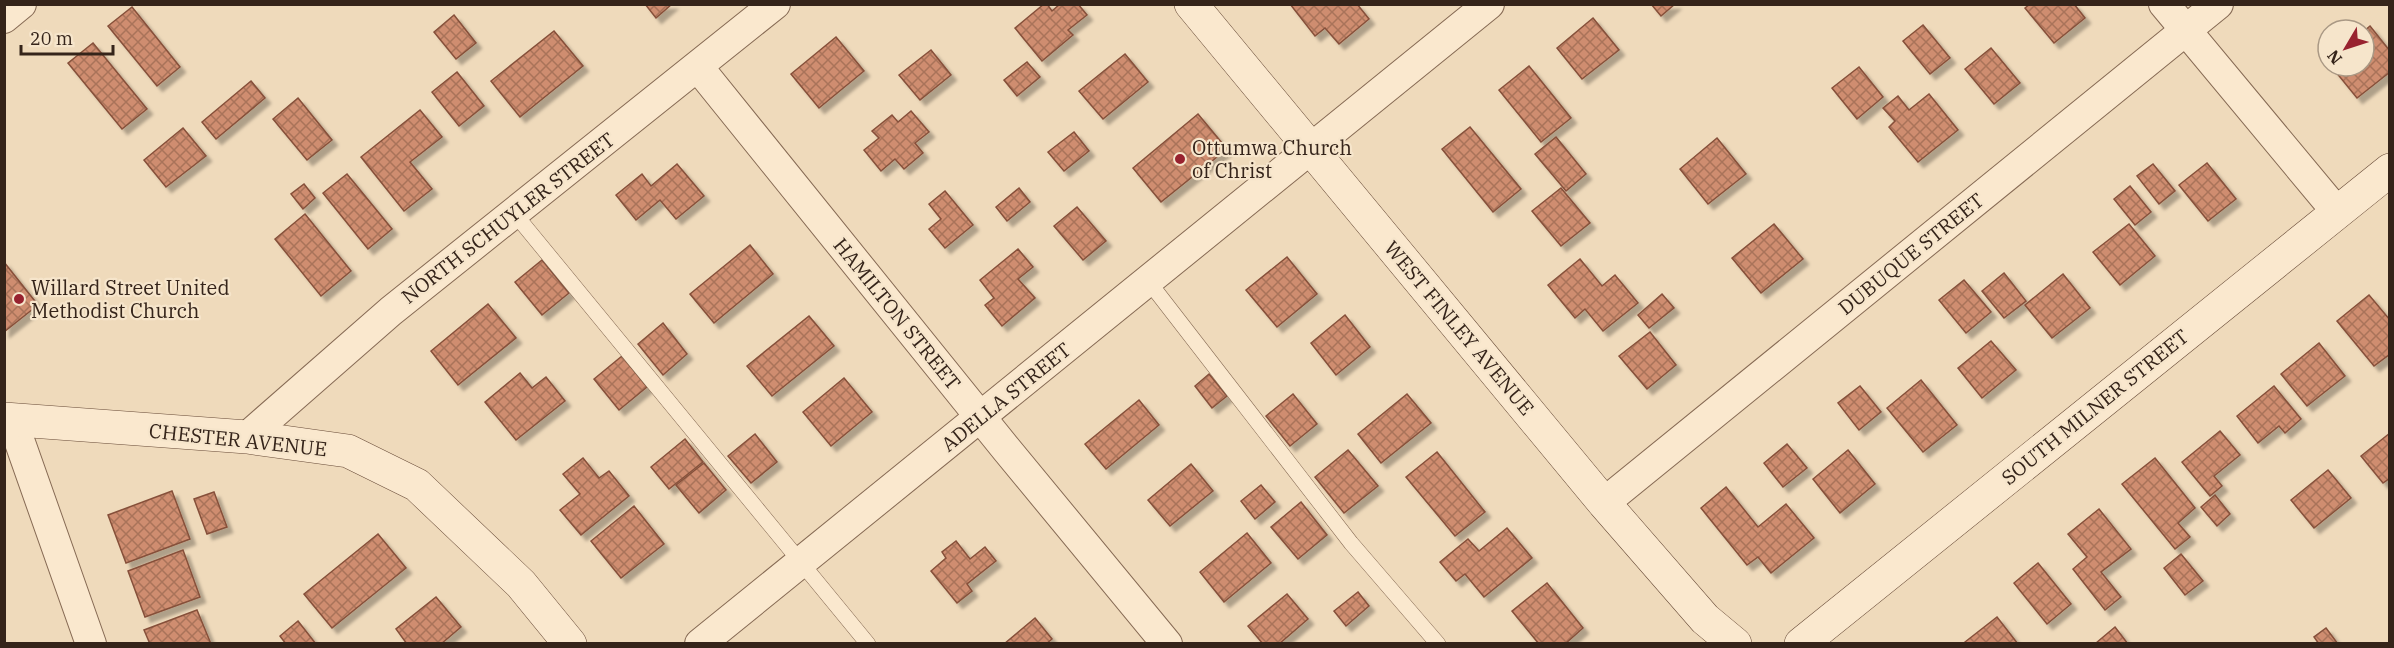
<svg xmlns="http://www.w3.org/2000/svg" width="2394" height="648" viewBox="0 0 2394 648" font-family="'IBM Plex Serif',serif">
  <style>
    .building { fill: url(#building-cross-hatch); stroke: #86503a; stroke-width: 1.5; filter: url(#shadow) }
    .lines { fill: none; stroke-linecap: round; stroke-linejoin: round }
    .lane-casing { stroke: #866a54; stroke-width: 16 }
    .street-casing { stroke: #866a54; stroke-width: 32 }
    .secondary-casing { stroke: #684b38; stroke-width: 34 }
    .lane { stroke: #fae8ce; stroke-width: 15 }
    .street { stroke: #fae8ce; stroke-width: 30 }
    .secondary { stroke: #fae8ce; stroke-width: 33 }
    .poi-dot { fill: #98222f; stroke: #f6e5cb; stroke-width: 2 }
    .labels { text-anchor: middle; stroke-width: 4.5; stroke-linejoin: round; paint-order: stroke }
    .poi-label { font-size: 20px; fill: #35241a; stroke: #f6e5cb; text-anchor: start }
    .street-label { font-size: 20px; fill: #35241a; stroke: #f6e5cb }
  </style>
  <defs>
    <pattern id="building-cross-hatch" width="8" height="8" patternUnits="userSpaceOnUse" patternTransform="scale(1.5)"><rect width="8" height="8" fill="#cf8d6f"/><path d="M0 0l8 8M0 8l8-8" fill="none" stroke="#a9735a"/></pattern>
    <filter id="shadow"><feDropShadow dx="5.5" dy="5.5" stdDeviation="1.5" flood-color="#0004"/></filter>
  </defs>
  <rect width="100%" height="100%" fill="#efdabb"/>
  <!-- building -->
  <g class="building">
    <path d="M645,4H672L656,18Z"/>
    <path d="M1044,4H1047L1052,11L1060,4H1078L1087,15L1068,30L1073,35L1042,61L1015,28Z"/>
    <path d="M1290,4H1357L1369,19L1339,44L1325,28L1315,36Z"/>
    <path d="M1651,4H1675L1661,16Z"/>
    <path d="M2030,4H2074L2085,18L2054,43L2025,8Z"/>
    <path d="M132,7L180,67L157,86L108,26Z"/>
    <path d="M454,15L476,43L456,59L434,32Z"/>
    <path d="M1593,18L1619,50L1582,79L1557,48Z"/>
    <path d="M1923,25L1950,58L1930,74L1903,41Z"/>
    <path d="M2370,26L2390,51V72L2357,98L2331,66H2364V31Z"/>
    <path d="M554,31L583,66L520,117L491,81Z"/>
    <path d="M836,37L864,71L819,108L791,74Z"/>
    <path d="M93,43L147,109L122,129L68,63Z"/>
    <path d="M1991,48L2020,83L1994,104L1965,69Z"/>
    <path d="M931,50L951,75L920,100L899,75Z"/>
    <path d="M1125,54L1148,82L1103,119L1079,91Z"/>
    <path d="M1027,62L1040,77L1017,96L1004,80Z"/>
    <path d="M1529,66L1571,118L1541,142L1499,90Z"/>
    <path d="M1859,67L1883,97L1857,119L1832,88Z"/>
    <path d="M457,72L484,106L459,126L432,92Z"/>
    <path d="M251,81L265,98L216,139L202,122Z"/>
    <path d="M1929,94L1958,130L1918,162L1889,127L1895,121L1883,108L1898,96L1909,110Z"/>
    <path d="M298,98L332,140L307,160L273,119Z"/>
    <path d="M420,110L442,137L410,162L432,189L404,211L361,157Z"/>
    <path d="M911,111L929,132L915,143L923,153L904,169L895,159L881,171L864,150L879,138L872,131L892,115L898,122Z"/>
    <path d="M1198,114L1227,149L1161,202L1133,168Z"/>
    <path d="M1470,127L1521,189L1493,212L1442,149Z"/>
    <path d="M183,128L206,156L166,187L144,160Z"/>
    <path d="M1074,132L1089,151L1064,171L1048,152Z"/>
    <path d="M1556,137L1586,174L1566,191L1535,154Z"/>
    <path d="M1717,138L1746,174L1708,204L1680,169Z"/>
    <path d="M2207,163L2236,199L2208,221L2179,185Z"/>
    <path d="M677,164L704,196L676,219L660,200L636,220L616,195L642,174L651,186Z"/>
    <path d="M2153,164L2175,191L2159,204L2137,176Z"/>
    <path d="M347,174L392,229L368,249L323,193Z"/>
    <path d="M304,184L315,198L303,209L291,194Z"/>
    <path d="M2130,186L2151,212L2135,225L2114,199Z"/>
    <path d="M1019,188L1030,202L1007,221L996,207Z"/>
    <path d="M1561,188L1590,223L1561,246L1532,211Z"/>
    <path d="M945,191L973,225L945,248L929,229L941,219L929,204Z"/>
    <path d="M1077,207L1106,241L1083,260L1054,226Z"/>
    <path d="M305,214L351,271L321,296L275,239Z"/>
    <path d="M1774,224L1803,259L1761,293L1732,258Z"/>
    <path d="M2129,224L2155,256L2120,285L2093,252Z"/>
    <path d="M750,245L773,274L714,323L690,294Z"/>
    <path d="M1018,249L1033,267L1018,279L1035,298L1002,326L985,305L994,298L980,280Z"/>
    <path d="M1287,257L1317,294L1277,327L1246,290Z"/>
    <path d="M1580,259L1602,286L1615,275L1638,303L1603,331L1585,309L1575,318L1548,285Z"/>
    <path d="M542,260L569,293L542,315L515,282Z"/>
    <path d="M4,262L38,305L4,332Z"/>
    <path d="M2004,273L2026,301L2004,318L1982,291Z"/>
    <path d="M2063,274L2090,308L2052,338L2025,305Z"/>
    <path d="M1964,280L1991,312L1966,333L1939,300Z"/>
    <path d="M1662,294L1674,308L1649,328L1638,315Z"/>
    <path d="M2369,295L2390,320V354L2374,366L2337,321Z"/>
    <path d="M488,304L516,338L458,385L431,351Z"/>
    <path d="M1345,315L1370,347L1336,375L1311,343Z"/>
    <path d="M809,316L834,346L772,396L747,366Z"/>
    <path d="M663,323L687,354L663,375L638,344Z"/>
    <path d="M1650,332L1676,365L1647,389L1619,356Z"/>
    <path d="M1991,341L2016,370L1982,398L1958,368Z"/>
    <path d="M2319,343L2345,376L2307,406L2281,374Z"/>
    <path d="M622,356L647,387L619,410L594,379Z"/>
    <path d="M520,373L532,388L546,377L565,401L516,440L485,402Z"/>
    <path d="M1209,374L1227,396L1212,408L1195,386Z"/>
    <path d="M844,378L872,412L831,446L803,412Z"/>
    <path d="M1921,380L1957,425L1923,452L1887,408Z"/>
    <path d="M1860,386L1881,412L1859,430L1838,403Z"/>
    <path d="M2274,386L2301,419L2285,433L2279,426L2258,443L2237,416Z"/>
    <path d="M1293,394L1317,424L1290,446L1266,416Z"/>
    <path d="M1407,394L1431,423L1381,463L1358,434Z"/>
    <path d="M1139,400L1159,425L1106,469L1085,444Z"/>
    <path d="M2220,431L2240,455L2214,476L2222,486L2210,496L2182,462Z"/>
    <path d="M2390,433V478L2383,483L2361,456Z"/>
    <path d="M755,434L777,462L751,483L728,456Z"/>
    <path d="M685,439L703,462L669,489L651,467Z"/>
    <path d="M1787,444L1807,468L1783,487L1764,463Z"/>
    <path d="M1348,450L1378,486L1344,513L1315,477Z"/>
    <path d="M1848,450L1875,484L1840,513L1813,479Z"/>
    <path d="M1437,452L1485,512L1455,536L1406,477Z"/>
    <path d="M583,458L599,478L609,471L629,496L581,535L560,510L580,494L563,474Z"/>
    <path d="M2155,458L2195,508L2178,523L2190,537L2175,549L2122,484Z"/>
    <path d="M704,463L726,490L699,513L676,485Z"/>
    <path d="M1191,464L1213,491L1170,526L1148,500Z"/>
    <path d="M2328,470L2351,498L2314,528L2291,500Z"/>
    <path d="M1261,485L1275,502L1255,519L1241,501Z"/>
    <path d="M1726,487L1758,527L1786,504L1814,538L1771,573L1758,557L1747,565L1701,508Z"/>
    <path d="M172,491L190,539L126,563L108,515Z"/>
    <path d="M214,492L227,527L207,534L194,499Z"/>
    <path d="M2215,495L2230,514L2217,526L2201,507Z"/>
    <path d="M1301,502L1327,535L1298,559L1271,527Z"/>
    <path d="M634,506L664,544L621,578L591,541Z"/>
    <path d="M2099,509L2131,549L2101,572L2121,597L2105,610L2073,569L2087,557L2068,534Z"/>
    <path d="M1507,528L1532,558L1484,597L1465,574L1456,581L1440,562L1468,539L1479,551Z"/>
    <path d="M1247,533L1271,563L1224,602L1200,572Z"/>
    <path d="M378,534L406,568L332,628L304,594Z"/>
    <path d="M956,541L970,559L985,547L996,561L967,584L972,591L957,603L931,571L946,558L942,552Z"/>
    <path d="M183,550L200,597L145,617L128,571Z"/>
    <path d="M2181,554L2203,581L2185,595L2164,568Z"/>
    <path d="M2038,563L2071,604L2047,624L2014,583Z"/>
    <path d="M1547,583L1583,628L1565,644H1539L1512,611Z"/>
    <path d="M1358,592L1369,606L1346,626L1334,611Z"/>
    <path d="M1287,594L1308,619L1279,644H1263L1248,626Z"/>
    <path d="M436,597L461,627L441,644H407L396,629Z"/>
    <path d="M197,610L211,644H150L144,630Z"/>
    <path d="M1997,617L2018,644H1967L1965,642Z"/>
    <path d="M1035,618L1052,639L1046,644H1004Z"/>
    <path d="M298,621L316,644H286L280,636Z"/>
    <path d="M2115,627L2128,644H2097L2096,643Z"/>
    <path d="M2326,628L2338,644H2319L2314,637Z"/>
  </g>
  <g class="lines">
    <defs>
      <g id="lane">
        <path d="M514,213L868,644"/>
        <path d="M1149,282L1351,543L1438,644"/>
      </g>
      <g id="street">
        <path d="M2164,4L2337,212"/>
        <path d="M4,18L21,4"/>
        <path d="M698,67L1007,450L1167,644"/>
        <path d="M12,420L91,644"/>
        <path d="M247,437L391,311L775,4"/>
        <path d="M1604,503L2218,4"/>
        <path d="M700,644L1489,4"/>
      </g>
      <g id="secondary">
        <path d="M1191,4L1604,503L1705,619L1735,644"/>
        <path d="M4,419L247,437L348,451L417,485L521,584L570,644"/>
        <path d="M1801,644L2390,170"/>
      </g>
    </defs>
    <!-- lane casing -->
    <use href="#lane" class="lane-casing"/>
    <!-- street casing -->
    <use href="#street" class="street-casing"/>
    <!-- secondary casing -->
    <use href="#secondary" class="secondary-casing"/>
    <!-- lane -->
    <use href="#lane" class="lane"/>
    <!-- street -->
    <use href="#street" class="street"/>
    <!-- secondary -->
    <use href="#secondary" class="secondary"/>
  </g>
  <!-- markers -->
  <g class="poi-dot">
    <circle cx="1180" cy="159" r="6"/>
    <circle cx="19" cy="299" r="6"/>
  </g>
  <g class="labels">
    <!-- poi labels -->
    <g class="poi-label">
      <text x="1192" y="155">Ottumwa Church<tspan x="1192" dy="23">of Christ</tspan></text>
      <text x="31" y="295">Willard Street United<tspan x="31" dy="23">Methodist Church</tspan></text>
    </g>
    <!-- street labels -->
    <g class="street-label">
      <text transform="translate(508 218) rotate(-38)" y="7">NORTH SCHUYLER STREET</text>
      <text transform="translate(1911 254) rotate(-39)" y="7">DUBUQUE STREET</text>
      <text transform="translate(897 314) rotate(51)" y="7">HAMILTON STREET</text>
      <text transform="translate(1459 328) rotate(50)" y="7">WEST FINLEY AVENUE</text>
      <text transform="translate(1006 397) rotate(-39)" y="7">ADELLA STREET</text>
      <text transform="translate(2095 407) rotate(-39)" y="7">SOUTH MILNER STREET</text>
      <text transform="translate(238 440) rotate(6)" y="7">CHESTER AVENUE</text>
    </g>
  </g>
  <!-- border -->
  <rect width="2394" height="648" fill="none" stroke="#35241a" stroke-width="12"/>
  <!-- north arrow -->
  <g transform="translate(2346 48) rotate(231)"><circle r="28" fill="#f6e5cb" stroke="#a99884" stroke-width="1.5"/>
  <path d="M0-4.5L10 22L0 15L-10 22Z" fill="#98222f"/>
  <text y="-9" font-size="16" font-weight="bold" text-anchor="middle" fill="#35241a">N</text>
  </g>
  <!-- scale -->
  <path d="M21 45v9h92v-9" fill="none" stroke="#35241a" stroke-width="3"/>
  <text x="30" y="45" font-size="18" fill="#35241a" stroke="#f6e5cb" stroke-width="4.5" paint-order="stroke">20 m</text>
</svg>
